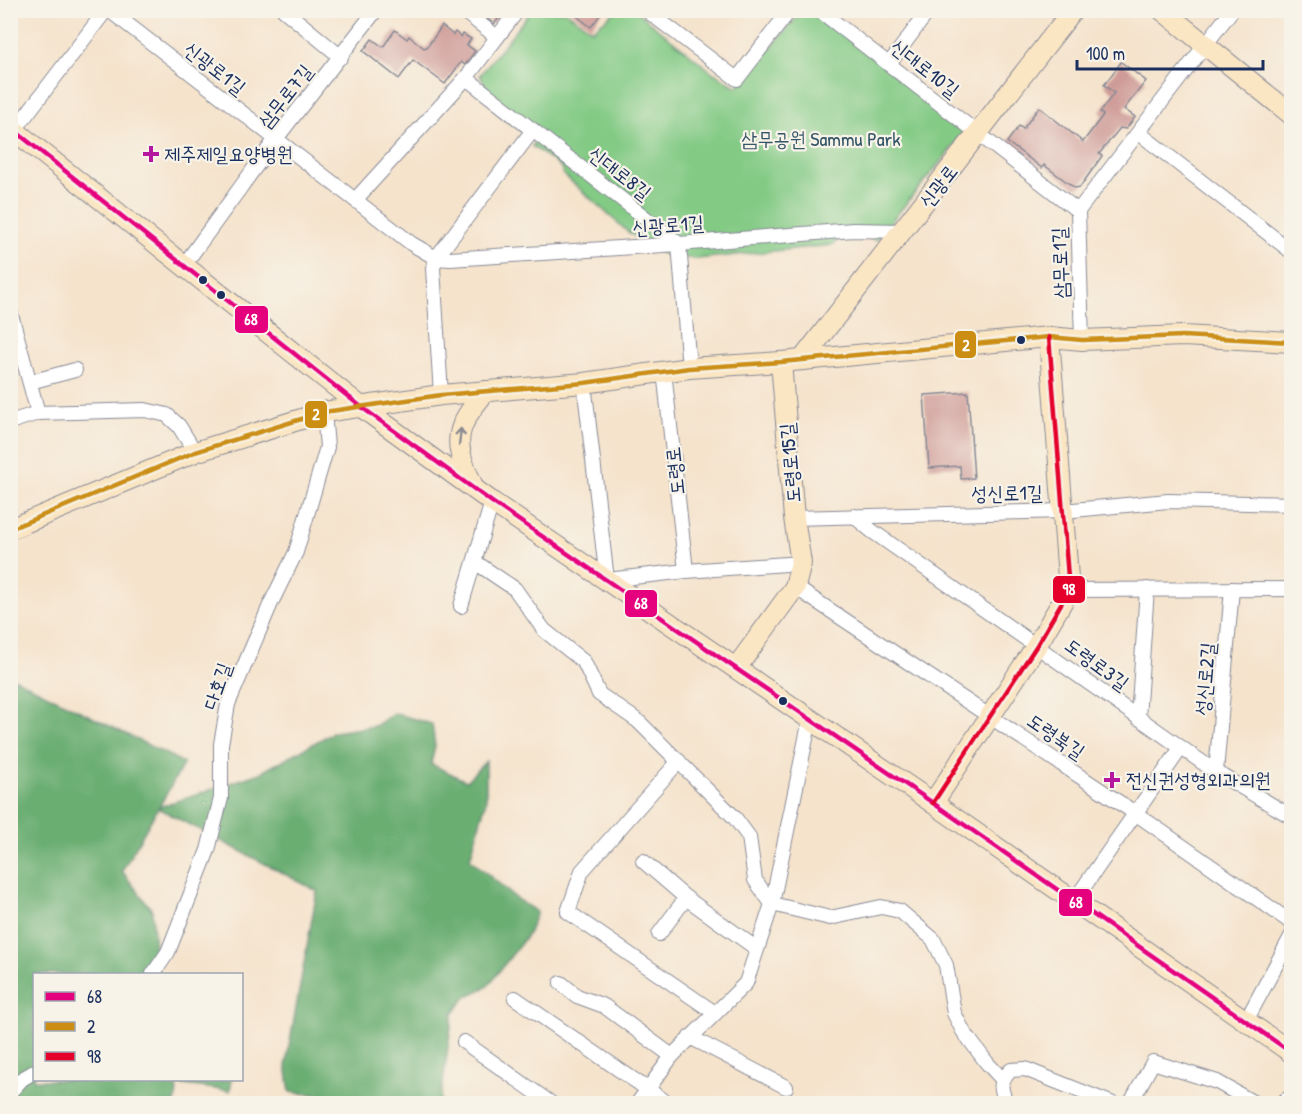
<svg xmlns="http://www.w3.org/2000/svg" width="1302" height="1114" viewBox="0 0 1302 1114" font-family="'Patrick Hand','Poor Story',sans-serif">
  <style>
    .green { fill: #83ca85; stroke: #4f7c72; stroke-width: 1.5 }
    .forest { fill: #6aae72; stroke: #426e68; stroke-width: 1.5 }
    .building { fill: #cf9b98 }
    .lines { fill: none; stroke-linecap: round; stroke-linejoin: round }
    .street-casing { stroke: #888995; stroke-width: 16 }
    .secondary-casing { stroke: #888995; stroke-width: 22 }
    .street { stroke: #fff; stroke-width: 14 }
    .secondary { stroke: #fbe6c4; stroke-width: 20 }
    .bus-1-casing { stroke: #f7f3e8; stroke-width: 9 }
    .bus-2-casing { stroke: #f7f3e8; stroke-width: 9 }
    .bus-3-casing { stroke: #f7f3e8; stroke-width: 9 }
    .bus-1 { stroke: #e5007d; stroke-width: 4.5 }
    .bus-2 { stroke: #cb8e13; stroke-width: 4.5 }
    .bus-3 { stroke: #e4002b; stroke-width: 4.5 }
    .oneway { stroke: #8b8a91 }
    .poi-dot { fill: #b5179e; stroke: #f7f3e8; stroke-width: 2 }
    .bus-dot { fill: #1b2f5e; stroke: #f7f3e8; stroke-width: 2 }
    .labels { text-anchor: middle; stroke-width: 4.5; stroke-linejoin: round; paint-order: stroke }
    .street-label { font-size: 20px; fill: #1b2f5e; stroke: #f7f3e8 }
    .park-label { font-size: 20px; fill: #355668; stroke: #f7f3e8 }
    .poi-label { font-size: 20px; fill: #1b2f5e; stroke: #f7f3e8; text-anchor: start }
    .line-badge { stroke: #f7f3e8; stroke-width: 2 }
    .badge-label { font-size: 16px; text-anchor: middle; font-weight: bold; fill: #fff }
  </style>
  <rect width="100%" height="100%" fill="#f7f3e8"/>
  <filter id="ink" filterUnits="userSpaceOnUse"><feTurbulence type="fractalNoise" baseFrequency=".0167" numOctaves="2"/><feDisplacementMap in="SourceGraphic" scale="12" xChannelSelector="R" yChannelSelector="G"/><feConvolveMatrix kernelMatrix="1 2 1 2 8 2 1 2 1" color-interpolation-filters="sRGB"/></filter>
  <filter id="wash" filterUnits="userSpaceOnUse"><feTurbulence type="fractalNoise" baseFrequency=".008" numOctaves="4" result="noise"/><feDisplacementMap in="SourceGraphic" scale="24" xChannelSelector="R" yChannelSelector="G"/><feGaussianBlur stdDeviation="1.35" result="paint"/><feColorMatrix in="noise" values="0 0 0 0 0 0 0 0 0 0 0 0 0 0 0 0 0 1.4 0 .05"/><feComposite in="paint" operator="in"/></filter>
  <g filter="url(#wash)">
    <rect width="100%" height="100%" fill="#f5e3cc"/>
    <!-- green -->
    <path class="green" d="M635,10L712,72L737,87L802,11H809L857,45L966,131L876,240L853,230L831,245L697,259L666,256L628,232L563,174L561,167L532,146L536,141L503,118L480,75L531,11H565L592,30L616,11Z"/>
    <!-- forest -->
    <path class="forest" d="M10,676L184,763L159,807L260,773L334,732L375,726L394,713L432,724L435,746L431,764L466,781L486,761V801L470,859L518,900L537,912L528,934L487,987L467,996L453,1013L440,1103H340V1097L290,1092L286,1064L317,891L158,808L122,871L152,910L157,974H34V1080H232L230,1091L178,1084L175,1103H11Z"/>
    <g id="blocks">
      <!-- building -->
      <g class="building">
        <path d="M477,10H506L494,24Z"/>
        <path d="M569,10H604L591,27Z"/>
        <path d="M442,26L453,35L455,32L461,37L463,34L471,39L467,45L475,51L465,65L461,62L445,84L413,60L399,79L363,51L372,39L383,47L395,30L407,39L409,36L424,48L427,47Z"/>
        <path d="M1121,62L1146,81L1124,109L1135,117L1126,129L1120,128L1099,154L1102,156L1080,187L1075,188L1044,165L1042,168L1007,142L1019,126L1023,129L1039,107L1083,142L1103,115L1100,112L1114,93L1104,85Z"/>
        <path d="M968,392L974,478L961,479L960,466L929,468L924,395Z"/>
      </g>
    </g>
  </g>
  <g filter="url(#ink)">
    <use href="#blocks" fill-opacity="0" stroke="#888995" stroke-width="1.5"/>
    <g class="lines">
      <defs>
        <g id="street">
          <path d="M109,10L412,244L436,258L450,259L679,244L853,230L903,231"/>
          <path d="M284,10L341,57"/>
          <path d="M462,10L497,37"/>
          <path d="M646,10L737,79L790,10"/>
          <path d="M819,10L1078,211"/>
          <path d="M889,64L929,10"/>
          <path d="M466,78L679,244L689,368"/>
          <path d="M14,131L106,10"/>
          <path d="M1139,133L1292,252"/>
          <path d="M356,199L466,78L518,10"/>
          <path d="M184,265L275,140L376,10"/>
          <path d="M10,311L38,413"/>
          <path d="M1082,340L1078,211L1232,10"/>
          <path d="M664,371L686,571"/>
          <path d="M30,382L75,370"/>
          <path d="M584,383L607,580L686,571L801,563"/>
          <path d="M441,395L433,268L436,258L533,130"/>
          <path d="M10,422L38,413L145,410L167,415L179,426L195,452"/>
          <path d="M854,516L872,531L1216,772L1292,817"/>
          <path d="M794,518L1063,511L1168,501L1292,504"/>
          <path d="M475,562L515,589L544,630L584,662L599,694L638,721L735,818L749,837L755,880L772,904L830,918L881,907L900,911L933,939L946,965L954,1013L963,1031L987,1063L1002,1079"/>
          <path d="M795,587L1135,813L1292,923"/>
          <path d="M1069,590L1292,589"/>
          <path d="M461,606L492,502"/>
          <path d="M1138,718L1147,589"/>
          <path d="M679,761L582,871L568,912L715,1013"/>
          <path d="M1216,772L1232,589"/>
          <path d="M643,861L686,898L757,949"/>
          <path d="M1074,901L1181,748"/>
          <path d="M659,934L686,898"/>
          <path d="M153,974L168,952L208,850L221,798V744L228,704L271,603L296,552L327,447L324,412"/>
          <path d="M561,983L577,996L604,1006L672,1056"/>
          <path d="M515,998L669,1104"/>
          <path d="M1246,1021L1292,935"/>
          <path d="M690,1037L786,1087"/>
          <path d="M464,1042L552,1104"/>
          <path d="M10,1092L22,1079L34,1072"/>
          <path d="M637,1104L672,1056L746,983L772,904L810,719"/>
          <path d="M1007,1104C1000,1088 998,1083 1011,1070L1025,1069L1113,1104"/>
          <path d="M1130,1104L1153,1062L1217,1082L1256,1104"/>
          <path d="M1280,1104L1292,1096"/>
        </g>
        <g id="secondary">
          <path d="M1162,10L1292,115"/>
          <path d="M10,127L360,406L492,502L933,803L1292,1053"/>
          <path d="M802,360L1073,10"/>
          <path d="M473,486C452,442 454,428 486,391"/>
          <path d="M10,529L195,452L324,412L441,395L584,383L689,368L781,362L1049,337L1082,340L1183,336L1292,342"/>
          <path d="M736,668L795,587L801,563L794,518L781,362"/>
          <path d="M933,803L1037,645L1069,590L1049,337"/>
        </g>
      </defs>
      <!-- street casing -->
      <use href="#street" class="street-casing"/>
      <!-- secondary casing -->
      <use href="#secondary" class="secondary-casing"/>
      <!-- street -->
      <use href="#street" class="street"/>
      <!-- secondary -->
      <use href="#secondary" class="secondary"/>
      <defs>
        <path id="bus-1" d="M10,127L360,406L492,502L933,803L1292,1053"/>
        <path id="bus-2" d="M10,529L195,452L324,412L441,395L584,383L689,368L781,362L1049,337L1082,340L1183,336L1292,342"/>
        <path id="bus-3" d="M933,803L1037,645L1069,590L1049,337"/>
      </defs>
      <!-- bus-1 casing -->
      <use href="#bus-1" class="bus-1-casing"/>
      <!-- bus-2 casing -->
      <use href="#bus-2" class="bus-2-casing"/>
      <!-- bus-3 casing -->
      <use href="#bus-3" class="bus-3-casing"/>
      <!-- bus-1 -->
      <use href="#bus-1" class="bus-1"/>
      <!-- bus-2 -->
      <use href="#bus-2" class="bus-2"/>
      <!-- bus-3 -->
      <use href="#bus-3" class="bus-3"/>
    </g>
    <!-- one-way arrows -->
    <defs><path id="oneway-shaft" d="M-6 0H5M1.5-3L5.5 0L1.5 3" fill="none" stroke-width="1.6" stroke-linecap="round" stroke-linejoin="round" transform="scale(1.5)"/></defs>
    <use class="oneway" href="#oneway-shaft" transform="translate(460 437) rotate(-84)"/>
  </g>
  <!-- markers -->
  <g class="poi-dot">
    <path d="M148 145h6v6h6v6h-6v6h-6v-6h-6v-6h6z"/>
    <path d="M1109 771h6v6h6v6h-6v6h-6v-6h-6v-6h6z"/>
  </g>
  <g class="bus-dot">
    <circle cx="203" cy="280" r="5"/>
    <circle cx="221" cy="295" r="5"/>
    <circle cx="1021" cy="340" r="5"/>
    <circle cx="783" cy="701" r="5"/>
  </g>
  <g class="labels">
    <!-- street labels -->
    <g class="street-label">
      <text transform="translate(215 68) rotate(38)" y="7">신광로1길</text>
      <text transform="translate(925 68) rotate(38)" y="7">신대로10길</text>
      <text transform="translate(285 96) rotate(-52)" y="7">삼무로7길</text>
      <text transform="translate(620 173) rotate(38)" y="7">신대로8길</text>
      <text transform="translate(938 186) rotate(-52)" y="7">신광로</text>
      <text transform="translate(668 225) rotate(-4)" y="7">신광로1길</text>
      <text transform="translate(1060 263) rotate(-92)" y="7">삼무로1길</text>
      <text transform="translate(790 463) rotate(-95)" y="7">도령로15길</text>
      <text transform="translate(675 471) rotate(-96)" y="7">도령로</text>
      <text transform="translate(1007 493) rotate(-1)" y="7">성신로1길</text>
      <text transform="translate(1097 664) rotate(36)" y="7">도령로3길</text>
      <text transform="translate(1205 679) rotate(-85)" y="7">성신로2길</text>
      <text transform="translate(217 686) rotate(-71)" y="7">다호길</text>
      <text transform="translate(1056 736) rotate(34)" y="7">도령북길</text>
    </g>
    <!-- park labels -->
    <g class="park-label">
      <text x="821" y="146">삼무공원 Sammu Park</text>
    </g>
    <!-- poi labels -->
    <g class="poi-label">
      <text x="164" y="161">제주제일요양병원</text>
      <text x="1126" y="787">전신권성형외과의원</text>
    </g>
  </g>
  <g class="line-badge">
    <rect x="234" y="305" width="35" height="29" rx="6" fill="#e5007d"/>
    <rect x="954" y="330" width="23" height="29" rx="6" fill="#cb8e13"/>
    <rect x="304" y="400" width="24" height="29" rx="6" fill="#cb8e13"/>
    <rect x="1052" y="575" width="34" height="29" rx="6" fill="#e4002b"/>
    <rect x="624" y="589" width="34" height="29" rx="6" fill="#e5007d"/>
    <rect x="1058" y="888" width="35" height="29" rx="6" fill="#e5007d"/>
  </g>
  <g class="badge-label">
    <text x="251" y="325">68</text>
    <text x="966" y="351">2</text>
    <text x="316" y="420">2</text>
    <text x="1069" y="595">98</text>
    <text x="641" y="609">68</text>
    <text x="1076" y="908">68</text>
  </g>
  <!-- margin -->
  <rect width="1302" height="1114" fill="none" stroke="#f7f3e8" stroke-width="36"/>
  <!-- legend -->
  <rect x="33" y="973" width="210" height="108" fill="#f7f3e8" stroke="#9fa5b1" stroke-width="1.5"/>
  <rect x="45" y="992" width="30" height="9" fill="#e5007d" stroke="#9fa5b1" stroke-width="1.5"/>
  <text x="87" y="1003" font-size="18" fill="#1b2f5e">68</text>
  <rect x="45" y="1022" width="30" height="9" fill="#cb8e13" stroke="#9fa5b1" stroke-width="1.5"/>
  <text x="87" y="1033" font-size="18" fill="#1b2f5e">2</text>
  <rect x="45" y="1052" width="30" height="9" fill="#e4002b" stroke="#9fa5b1" stroke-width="1.5"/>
  <text x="87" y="1063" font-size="18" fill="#1b2f5e">98</text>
  <!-- scale -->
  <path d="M1077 60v9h186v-9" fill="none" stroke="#1b2f5e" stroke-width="3"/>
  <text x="1086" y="60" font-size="18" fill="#1b2f5e" stroke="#f7f3e8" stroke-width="4.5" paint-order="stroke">100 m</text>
</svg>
